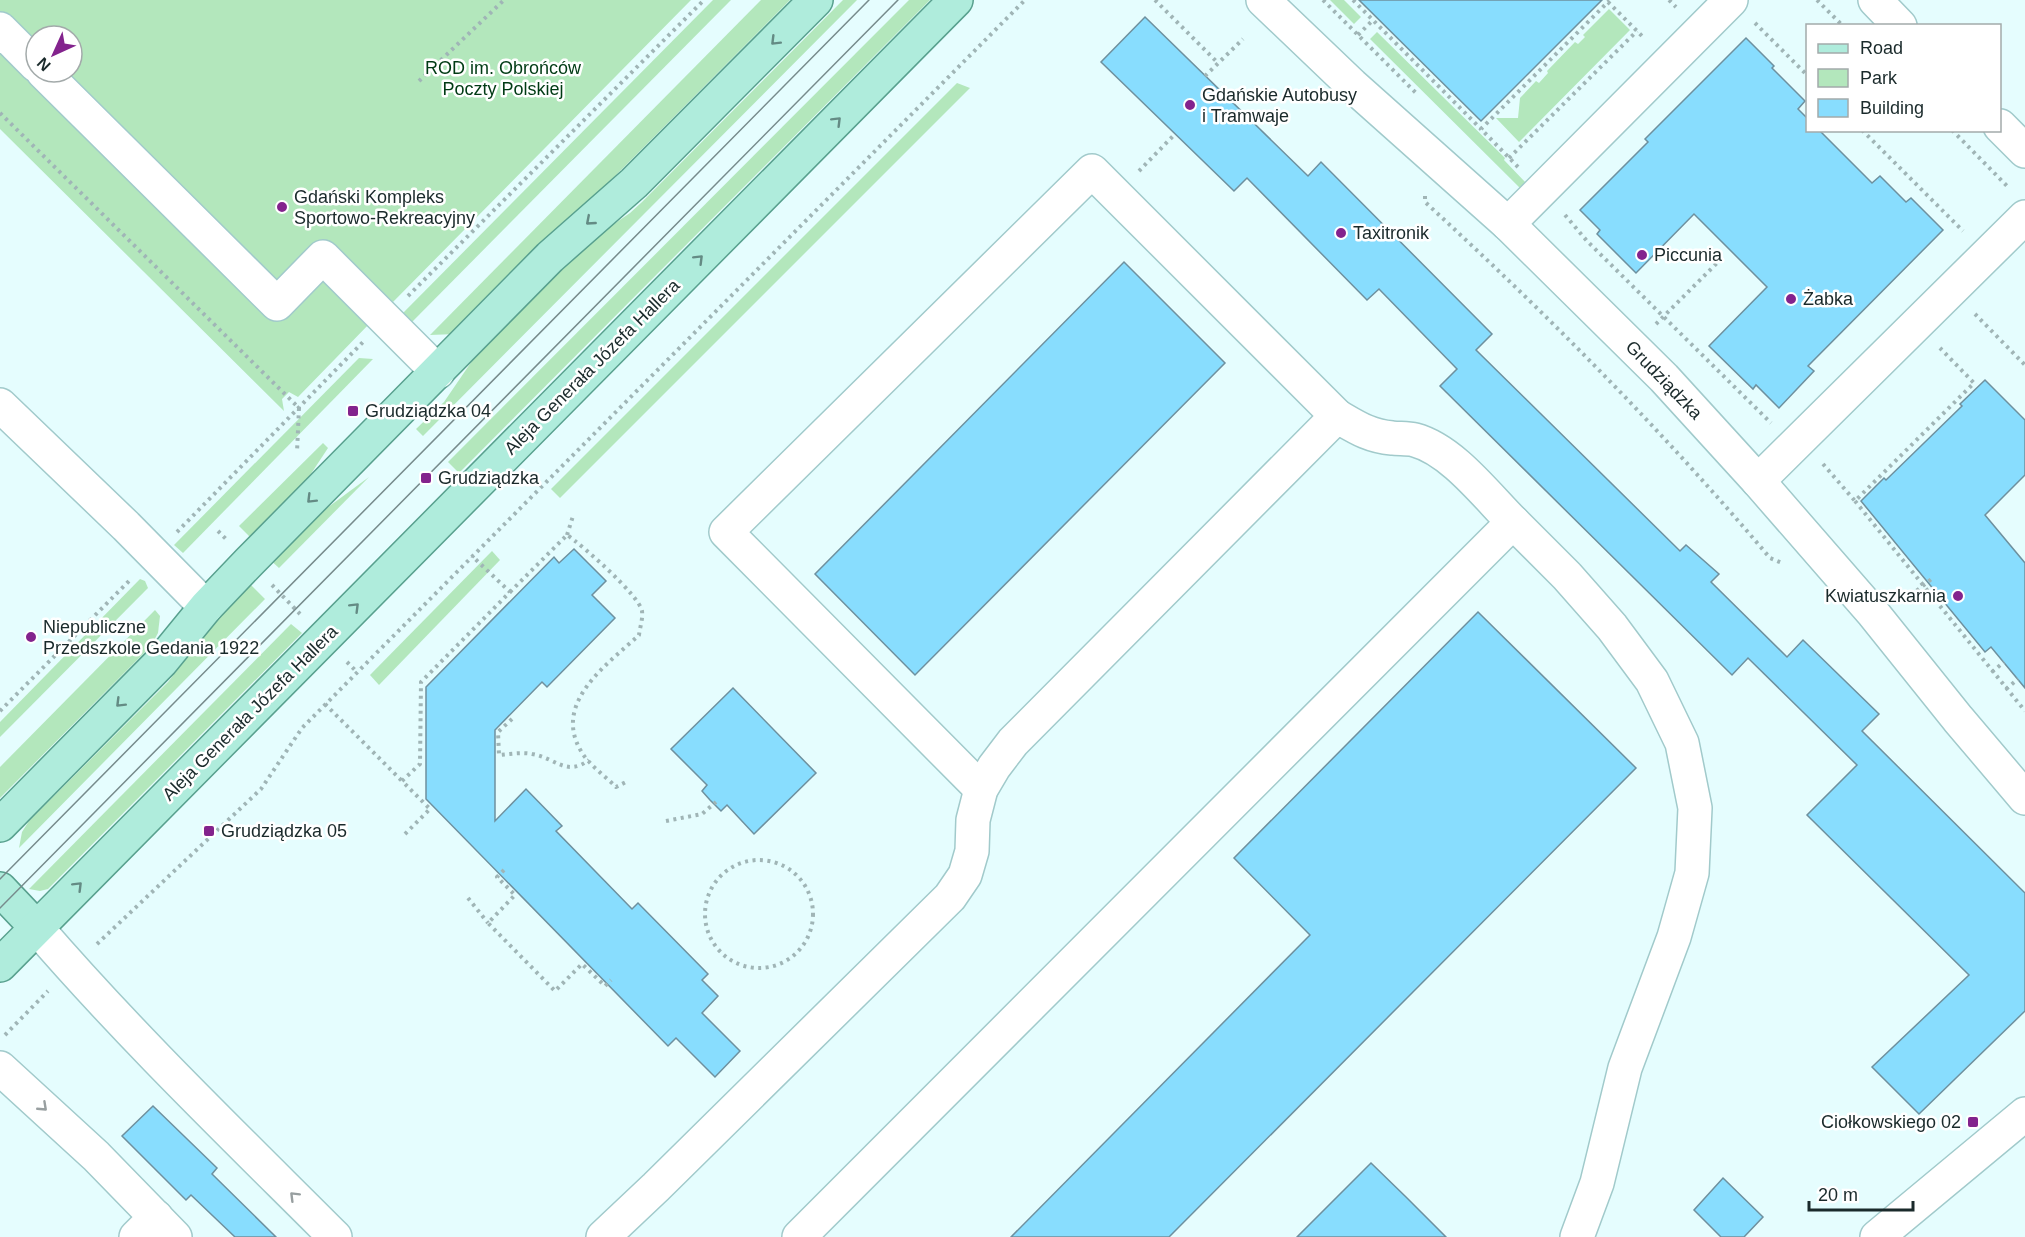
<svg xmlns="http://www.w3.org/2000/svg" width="2025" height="1237" viewBox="0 0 2025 1237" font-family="Arial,sans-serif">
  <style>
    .green { fill: #b3e7bc; fill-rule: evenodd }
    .building { fill: #88ddfe; stroke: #6e909e; stroke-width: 1.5 }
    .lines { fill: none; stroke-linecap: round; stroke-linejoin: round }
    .minor-casing { stroke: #a1cacb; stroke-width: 36 }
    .major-casing { stroke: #58a08e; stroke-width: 36 }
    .path { stroke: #a0b5b6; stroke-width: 4; stroke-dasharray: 3 4.5; stroke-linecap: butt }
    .minor { stroke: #fff; stroke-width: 33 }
    .major { stroke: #afecdc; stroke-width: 33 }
    .tram { stroke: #778b8c; stroke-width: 1.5 }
    .oneway { stroke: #648b84 }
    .oneway2 { stroke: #989fa0 }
    .poi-dot { fill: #83238d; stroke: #fff; stroke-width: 2 }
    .labels { text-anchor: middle; stroke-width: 5; stroke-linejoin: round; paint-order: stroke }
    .park-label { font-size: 18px; fill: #003b14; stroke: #fff }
    .poi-label { font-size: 18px; fill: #1a2a2b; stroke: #fff; text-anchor: start }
    .street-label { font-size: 18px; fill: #1a2a2b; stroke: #fff }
  </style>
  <rect width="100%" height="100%" fill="#e5fdfe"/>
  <!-- green -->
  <g class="green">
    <path d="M0,0H691L393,302L362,274L372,321L298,397L289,392L282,399L284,411L0,129ZM36,36H72V72H36Z"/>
    <path d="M713,0H731L412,322L403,313Z"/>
    <path d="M761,0H790L464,328L456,334L430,335Z"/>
    <path d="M843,0H857L423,436L416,429L444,402L487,339L566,257L630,213L642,202Z"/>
    <path d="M909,0H930L459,473L448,462Z"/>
    <path d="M1330,0H1344L1361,17L1354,24Z"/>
    <path d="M1609,9L1630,30L1519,142L1496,118H1518L1520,98L1536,81L1539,83L1548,73L1547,71L1575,42L1578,44L1585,37L1583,35Z"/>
    <path d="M1377,32L1505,158L1504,160L1526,183L1520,188L1370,39Z"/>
    <path d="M957,83L970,88L560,498L551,489Z"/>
    <path d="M359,358L373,359L183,553L174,545Z"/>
    <path d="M323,443L328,448L295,498L255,542L239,526Z"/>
    <path d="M369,477L279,568L267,557L285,539Z"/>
    <path d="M492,551L500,560L379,685L370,675Z"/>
    <path d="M140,579L145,581L148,588L0,737V722Z"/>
    <path d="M245,579L265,599L19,848L22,832L29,821L168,682L196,646L200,644L203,637Z"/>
    <path d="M155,610L160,616L158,633L151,646L0,798V767Z"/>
    <path d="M291,624L302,633L48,889L40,891L29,889Z"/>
  </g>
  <!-- building -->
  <g class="building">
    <path d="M1359,0H1602L1481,121Z"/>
    <path d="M1145,17L1308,176L1321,162L1492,334L1476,350L1680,551L1686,545L1719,574L1711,582L1787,657L1803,640L1879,714L1862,731L2025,893V1011L1919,1114L1872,1067L1969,975L1807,815L1857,765L1748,658L1732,675L1440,386L1457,369L1379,289L1367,300L1247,178L1234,191L1101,62Z"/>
    <path d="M1746,38L1774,66L1772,68L1805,101L1798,109L1808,119V130H1819L1872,183L1880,176L1906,202L1911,198L1943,230L1808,366L1814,371L1779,408L1756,385L1753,389L1709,346L1767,287L1694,214L1636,273L1597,234L1600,230L1580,210L1648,142L1645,139Z"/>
    <path d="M1124,262L1225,363L915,675L815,574Z"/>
    <path d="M1985,380L2025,420V475L1985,515L2025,563V688L1991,647L1985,652L1861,501L1884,478L1886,480L1962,406L1960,404Z"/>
    <path d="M574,549L606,581L592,595L615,618L547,687L542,682L495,730V821L526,789L562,826L556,831L632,909L638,903L708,974L702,980L718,996L702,1013L740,1051L715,1077L676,1038L668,1046L426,799V687L554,557L559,563Z"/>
    <path d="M1478,612L1636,768L1169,1237H1011L1310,935L1234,858Z"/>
    <path d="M733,688L816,773L754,834L727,805L721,811L710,800L702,791L707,785L671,749Z"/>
    <path d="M153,1106L217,1168L212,1174L276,1237H235L191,1195L186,1200L122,1136Z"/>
    <path d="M1371,1163L1406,1197L1446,1237H1297Z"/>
    <path d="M1723,1178L1763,1217L1744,1237H1721L1694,1210Z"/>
  </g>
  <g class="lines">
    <defs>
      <g id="minor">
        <path d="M1263,0L1352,85L1508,224L1664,378L1758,481L1873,613L1958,719L2025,798"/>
        <path d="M1875,0L1900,26"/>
        <path d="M0,29L36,65"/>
        <path d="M43,72L277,304L323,257L438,372"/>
        <path d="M2000,126L2025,151"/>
        <path d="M1508,224L1731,0"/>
        <path d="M0,405L126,526L206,607"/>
        <path d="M1758,481L2025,217"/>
        <path d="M1513,522L1567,576L1612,627L1652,681L1682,743L1695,808L1692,873L1674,937L1625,1068L1597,1183L1577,1237"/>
        <path d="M981,789L726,532L1092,171L1337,416"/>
        <path d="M36,927C130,1036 234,1136 335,1237"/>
        <path d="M0,1068L96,1156L175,1237"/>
        <path d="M136,1237L156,1217"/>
        <path d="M603,1237L656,1187L950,897L965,875L972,851L973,820L981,789L994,767L1013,742L1337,416C1356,427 1369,436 1392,438C1399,439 1407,438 1415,440C1452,450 1486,495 1513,522L799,1237"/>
        <path d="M1877,1237L2025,1114"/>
      </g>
      <g id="major">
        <path d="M0,825L161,662L206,607L249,562L550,257L634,183L816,0"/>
        <path d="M0,889L36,927"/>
        <path d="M0,965L956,0"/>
      </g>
    </defs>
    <!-- minor casing -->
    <use href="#minor" class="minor-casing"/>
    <!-- major casing -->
    <use href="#major" class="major-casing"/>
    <!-- path -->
    <g class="path">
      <path d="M1155,0L1218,63"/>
      <path d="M1323,0L1418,95"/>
      <path d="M1353,0L1481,129"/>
      <path d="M1669,0L1676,7"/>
      <path d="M1817,0L1843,26"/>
      <path d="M1755,23L1808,76"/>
      <path d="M1358,35L1373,20"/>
      <path d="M1205,76L1243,39"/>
      <path d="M419,81L504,0"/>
      <path d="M0,113L299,408L297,452"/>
      <path d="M1862,130L1963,231"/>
      <path d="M1952,130L2008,187"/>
      <path d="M1509,158L1637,31"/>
      <path d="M1518,167L1481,129L1608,2L1645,39"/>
      <path d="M1139,171L1175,134"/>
      <path d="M1425,196V202C1547,314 1663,431 1770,558L1782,563"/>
      <path d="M1565,215L1587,241L1771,423"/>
      <path d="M408,296L704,0"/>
      <path d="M1975,314L2025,365"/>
      <path d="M1656,324L1720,260"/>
      <path d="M1823,464L1855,501L1974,383L1940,348"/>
      <path d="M1855,501L2025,711"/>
      <path d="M218,531L226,539"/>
      <path d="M177,532L363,342"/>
      <path d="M567,535L573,516"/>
      <path d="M272,585L300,614"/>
      <path d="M510,592L567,535C582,545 639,595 642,611C643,619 640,627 639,635C608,664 552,702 581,751C589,765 605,776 616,787L628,781"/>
      <path d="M1905,600L1934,577"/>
      <path d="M347,662L357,672"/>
      <path d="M1992,672L2004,662"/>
      <path d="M2006,689L2018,679"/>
      <path d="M325,704L402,781"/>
      <path d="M0,711L132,578"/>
      <path d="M512,719L498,732L499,755C510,754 522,752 532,754C556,758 566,777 589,760"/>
      <path d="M666,821L702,814L716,802"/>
      <path d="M405,834L430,809L402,781L420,764L421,682L510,592L472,556"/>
      <circle cx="759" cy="914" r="54"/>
      <path d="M504,870L497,877L515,895L488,923L555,991L582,964L605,986L611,980"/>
      <path d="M468,898L488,923"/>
      <path d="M97,944L261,789L302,728L1025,0"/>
      <path d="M5,1035L48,991"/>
    </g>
    <!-- minor -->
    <use href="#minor" class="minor"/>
    <!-- major -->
    <use href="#major" class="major"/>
    <!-- tram -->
    <g class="tram">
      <path d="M0,879L869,0"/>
      <path d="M0,908L898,0"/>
    </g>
  </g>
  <!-- one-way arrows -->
  <defs><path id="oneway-chevron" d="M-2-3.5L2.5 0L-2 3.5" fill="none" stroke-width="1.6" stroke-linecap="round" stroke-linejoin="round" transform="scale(1.5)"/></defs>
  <g class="oneway">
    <use href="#oneway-chevron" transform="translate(775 41) rotate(135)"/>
    <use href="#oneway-chevron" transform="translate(837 121) rotate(-45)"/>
    <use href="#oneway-chevron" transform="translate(590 221) rotate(139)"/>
    <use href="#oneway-chevron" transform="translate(699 259) rotate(-45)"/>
    <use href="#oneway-chevron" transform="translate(311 499) rotate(135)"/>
    <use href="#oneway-chevron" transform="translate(355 607) rotate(-45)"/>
    <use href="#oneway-chevron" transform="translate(120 703) rotate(135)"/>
    <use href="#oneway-chevron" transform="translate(78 886) rotate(-45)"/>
  </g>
  <g class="oneway2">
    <use href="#oneway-chevron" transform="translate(43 1107) rotate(43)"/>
    <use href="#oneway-chevron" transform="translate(294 1196) rotate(-135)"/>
  </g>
  <!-- markers -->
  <g class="poi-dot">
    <circle cx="1190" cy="105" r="6"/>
    <circle cx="282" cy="207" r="6"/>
    <circle cx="1341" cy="233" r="6"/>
    <circle cx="1642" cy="255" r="6"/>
    <circle cx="1791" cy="299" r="6"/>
    <rect x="347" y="405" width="12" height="12" rx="3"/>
    <rect x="420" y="472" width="12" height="12" rx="3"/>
    <circle cx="1958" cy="596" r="6"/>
    <circle cx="31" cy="637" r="6"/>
    <rect x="203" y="825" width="12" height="12" rx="3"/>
    <rect x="1967" y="1116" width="12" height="12" rx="3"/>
  </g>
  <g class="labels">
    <!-- park labels -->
    <g class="park-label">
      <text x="503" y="74">ROD im. Obrońców<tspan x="503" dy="21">Poczty Polskiej</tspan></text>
    </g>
    <!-- poi labels -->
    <g class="poi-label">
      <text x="1202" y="101">Gdańskie Autobusy<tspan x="1202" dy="21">i Tramwaje</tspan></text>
      <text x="294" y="203">Gdański Kompleks<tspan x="294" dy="21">Sportowo-Rekreacyjny</tspan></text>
      <text x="1353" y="239">Taxitronik</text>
      <text x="1654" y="261">Piccunia</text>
      <text x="1803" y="305">Żabka</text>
      <text x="365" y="417">Grudziądzka 04</text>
      <text x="438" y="484">Grudziądzka</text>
      <text x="1946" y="602" text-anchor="end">Kwiatuszkarnia</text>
      <text x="43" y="633">Niepubliczne<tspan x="43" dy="21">Przedszkole Gedania 1922</tspan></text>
      <text x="221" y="837">Grudziądzka 05</text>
      <text x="1961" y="1128" text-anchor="end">Ciołkowskiego 02</text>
    </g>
    <!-- street labels -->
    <g class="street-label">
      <text transform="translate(592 367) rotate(-45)" y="6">Aleja Generała Józefa Hallera</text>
      <text transform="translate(1664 380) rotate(46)" y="6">Grudziądzka</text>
      <text transform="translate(250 713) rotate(-45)" y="6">Aleja Generała Józefa Hallera</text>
    </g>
  </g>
  <!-- legend -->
  <rect x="1806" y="24" width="195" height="108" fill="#ffffff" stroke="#a3aaaa" stroke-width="1.5"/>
  <rect x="1818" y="44" width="30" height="9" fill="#afecdc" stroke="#a3aaaa" stroke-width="1.5"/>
  <text x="1860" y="54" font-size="18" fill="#1a2a2b">Road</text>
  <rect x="1818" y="69" width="30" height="18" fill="#b3e7bc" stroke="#a3aaaa" stroke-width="1.5"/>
  <text x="1860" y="84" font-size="18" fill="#1a2a2b">Park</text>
  <rect x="1818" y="99" width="30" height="18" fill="#88ddfe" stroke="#a3aaaa" stroke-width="1.5"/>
  <text x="1860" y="114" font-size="18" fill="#1a2a2b">Building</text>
  <!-- north arrow -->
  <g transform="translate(54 54) rotate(225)"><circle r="28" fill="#ffffff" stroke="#a3aaaa" stroke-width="1.5"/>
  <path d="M0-4.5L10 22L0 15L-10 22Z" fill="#83238d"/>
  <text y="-9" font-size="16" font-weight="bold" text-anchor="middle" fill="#1a2a2b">N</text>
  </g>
  <!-- scale -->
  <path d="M1809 1201v9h104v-9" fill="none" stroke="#1a2a2b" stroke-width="3"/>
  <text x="1818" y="1201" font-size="18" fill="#1a2a2b" stroke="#ffffff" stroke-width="4.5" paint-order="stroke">20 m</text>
</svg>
